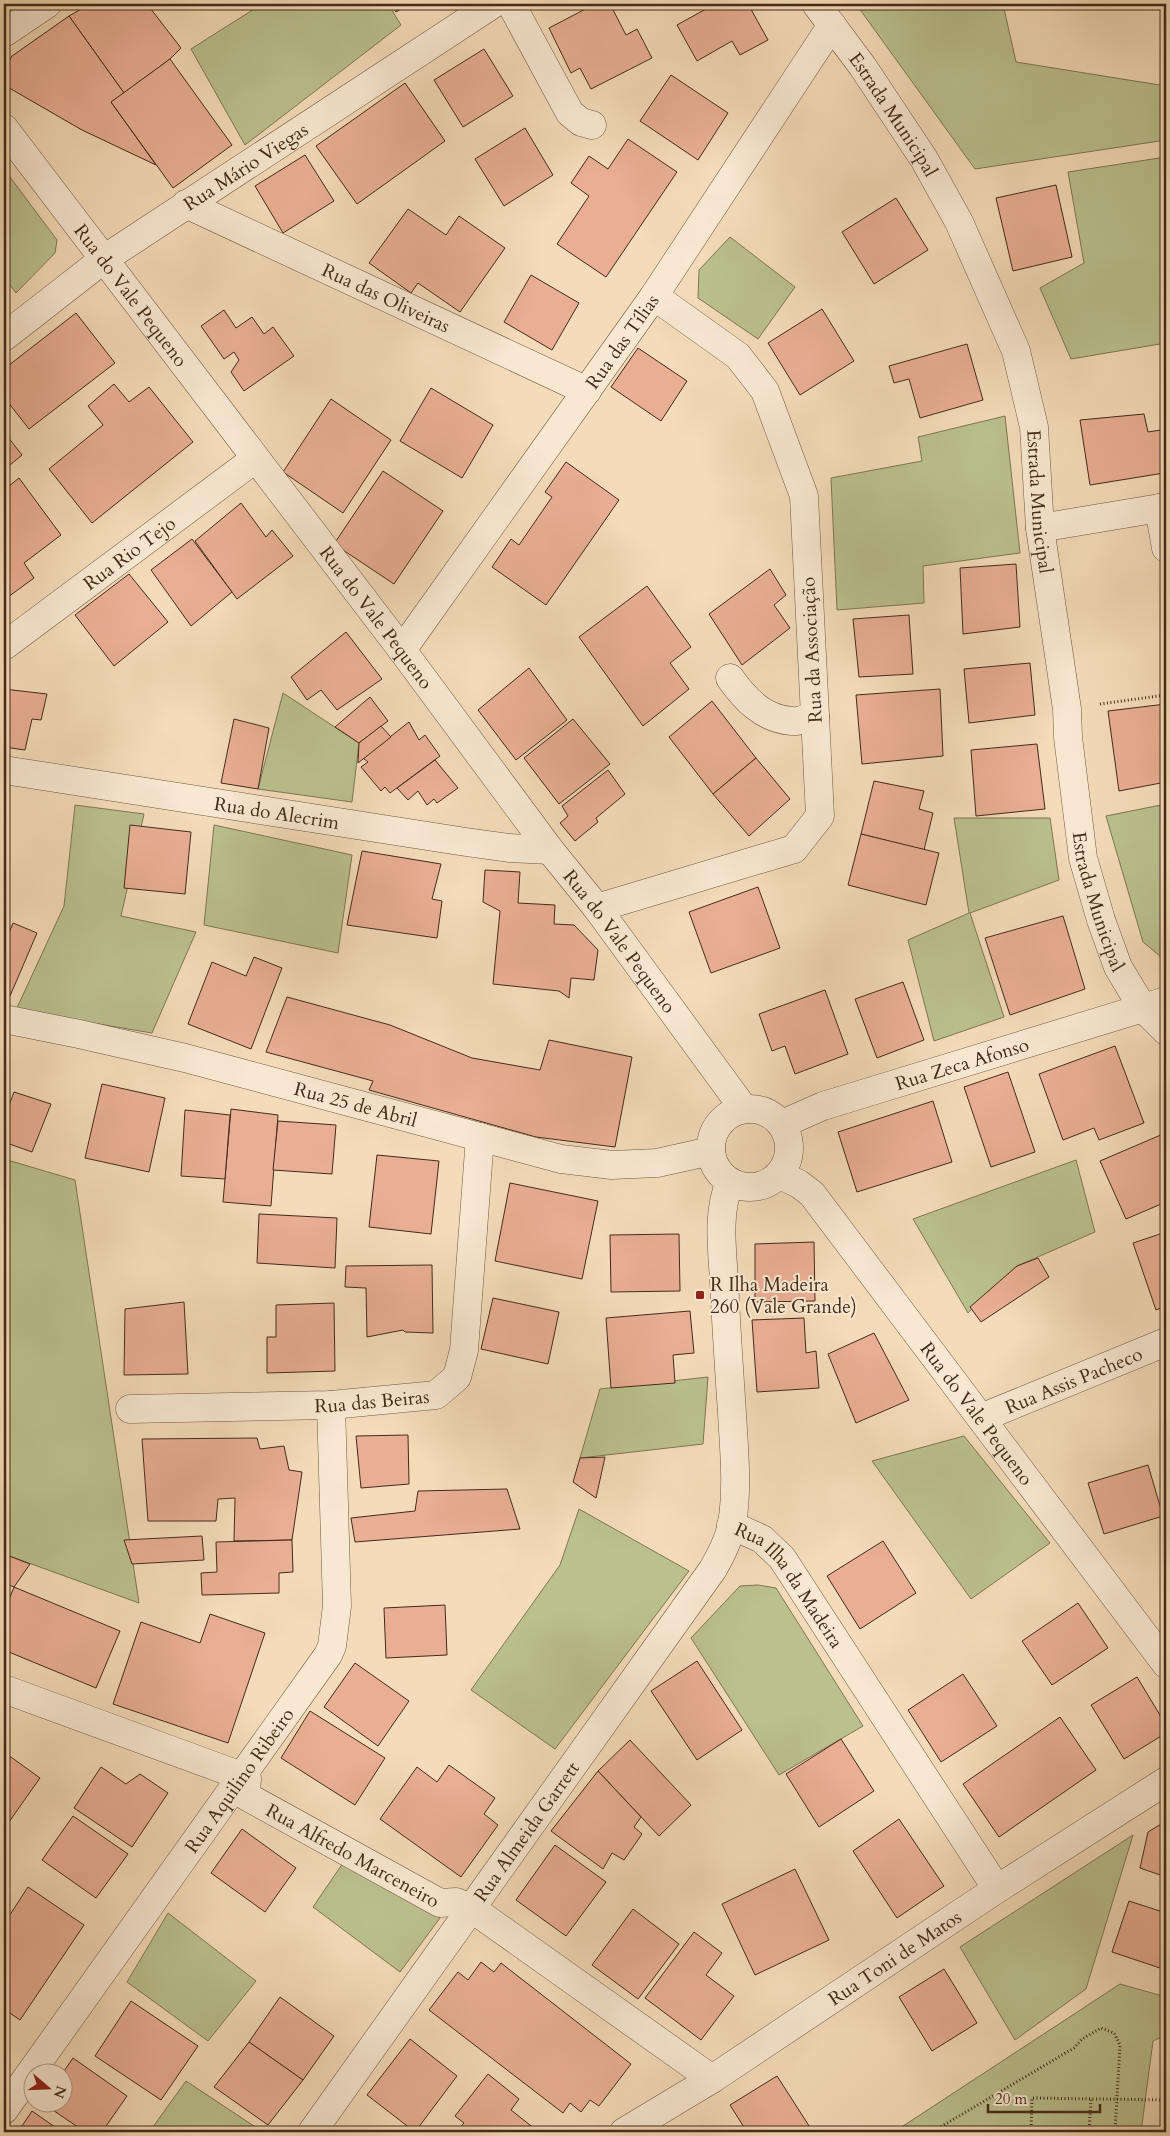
<svg xmlns="http://www.w3.org/2000/svg" width="1170" height="2136" viewBox="0 0 1170 2136" font-family="Cardo,serif">
  <style>
    .green { fill: #bbc08f; stroke: #7f7654 }
    .building { fill: #e9ae94; stroke: #432b19 }
    .lines { fill: none; stroke-linecap: round; stroke-linejoin: round }
    .minor-casing { stroke: #6f5741; stroke-width: 29 }
    .path { stroke: #432b19; stroke-width: 3; stroke-dasharray: 1 2.5; stroke-linecap: butt }
    .minor { stroke: #f8e8d2; stroke-width: 28 }
    .poi-dot { fill: #8f2418; stroke: #f8e8d2; stroke-width: 2 }
    .labels { text-anchor: middle; stroke-width: 4; stroke-linejoin: round; paint-order: stroke }
    .street-label { font-size: 19px; fill: #432b19; stroke: #f8e8d2 }
    .poi-label { font-size: 19px; fill: #432b19; stroke: #f8e8d2; text-anchor: start }
  </style>
  <rect width="100%" height="100%" fill="#f4dbb9"/>
  <filter id="stains"><feTurbulence type="fractalNoise" baseFrequency=".004" numOctaves="4"/><feColorMatrix values="0 0 0 0 .2 0 0 0 0 .09 0 0 0 0 .02 0 0 0 .5 -.17"/></filter>
  <radialGradient id="worn" r=".72"><stop offset=".6" stop-color="#630" stop-opacity="0"/><stop offset="1" stop-color="#630" stop-opacity=".3"/></radialGradient>
  <!-- green -->
  <g class="green">
    <path d="M262,4H388L401,25L245,145L191,49Z"/>
    <path d="M856,4H1003L1016,62L1166,86V140L975,169Z"/>
    <path d="M1166,157V343L1071,359L1040,288L1084,263L1068,172Z"/>
    <path d="M4,169L57,240L55,253L16,293L4,277Z"/>
    <path d="M730,237L795,287L758,339L698,298L699,270Z"/>
    <path d="M1005,416L1020,553L923,566L924,603L837,610L831,478L922,461L918,437Z"/>
    <path d="M283,693L359,743L352,802L258,789Z"/>
    <path d="M1166,804V961L1143,942L1106,816Z"/>
    <path d="M75,805L144,814L121,916L196,932L152,1033L16,1010L64,906Z"/>
    <path d="M954,818H1050L1059,880L970,913L1004,1017L934,1041L908,940L969,913Z"/>
    <path d="M214,825L352,855L338,953L204,925Z"/>
    <path d="M4,1159L75,1180L139,1603L4,1554Z"/>
    <path d="M1076,1160L1095,1232L1017,1266L968,1313L913,1219Z"/>
    <path d="M708,1377L703,1444L580,1458L600,1389Z"/>
    <path d="M964,1436L1050,1543L971,1599L872,1461Z"/>
    <path d="M579,1509L689,1571L555,1749L471,1690L560,1565Z"/>
    <path d="M758,1585L776,1588L863,1726L779,1775L691,1638L740,1586Z"/>
    <path d="M1133,1835L1086,1989L1015,2040L960,1947Z"/>
    <path d="M345,1860L440,1918L400,1972L313,1907Z"/>
    <path d="M168,1913L256,1981L208,2041L127,1982Z"/>
    <path d="M1120,1984L1166,1997V2035L1153,2041L1141,2132H894Z"/>
    <path d="M186,2081L263,2132H152L150,2131Z"/>
  </g>
  <!-- building -->
  <g class="building">
    <path d="M90,4H147L181,48L170,59L124,93L69,16Z"/>
    <path d="M390,4H409L396,12Z"/>
    <path d="M595,4H610L626,35L637,29L652,58L591,89L580,68L571,73L549,28Z"/>
    <path d="M715,4H748L768,40L740,55L732,41L697,61L677,25Z"/>
    <path d="M69,16L124,93L111,102L156,165L82,130L4,85V70L12,56Z"/>
    <path d="M484,49L513,96L463,127L434,80Z"/>
    <path d="M170,59L232,145L173,188L111,102Z"/>
    <path d="M671,75L728,113L698,160L640,121Z"/>
    <path d="M405,83L445,141L357,204L316,146Z"/>
    <path d="M525,128L553,175L504,206L475,159Z"/>
    <path d="M628,139L677,172L606,277L557,244L589,196L571,183L589,156L608,169Z"/>
    <path d="M305,155L334,201L283,233L255,186Z"/>
    <path d="M1056,185L1072,257L1013,271L996,198Z"/>
    <path d="M896,198L928,250L874,284L842,232Z"/>
    <path d="M408,209L446,235L459,216L505,248L460,312L418,283L411,293L369,263Z"/>
    <path d="M531,275L579,303L552,350L504,322Z"/>
    <path d="M822,309L854,361L800,395L768,343Z"/>
    <path d="M224,310L236,328L252,317L264,334L273,327L294,356L244,391L231,372L239,360L234,352L224,359L201,326Z"/>
    <path d="M76,313L115,363L29,429L4,397V369Z"/>
    <path d="M967,344L983,400L920,418L909,379L894,383L889,366Z"/>
    <path d="M638,348L687,381L661,421L611,387Z"/>
    <path d="M114,384L129,402L149,387L193,442L92,523L49,469L103,425L88,406Z"/>
    <path d="M431,388L493,425L462,478L400,441Z"/>
    <path d="M331,399L391,440L343,513L283,472Z"/>
    <path d="M1144,414L1148,432L1161,430L1164,473L1090,485L1080,420Z"/>
    <path d="M4,432L22,455L4,470Z"/>
    <path d="M566,462L619,500L546,605L492,567L511,539L519,545L552,497L545,492Z"/>
    <path d="M383,471L443,511L394,584L334,544Z"/>
    <path d="M19,478L61,535L24,563L34,578L4,600V490Z"/>
    <path d="M241,503L266,537L272,530L293,556L237,599L195,541Z"/>
    <path d="M192,539L232,592L191,626L151,570Z"/>
    <path d="M1016,564L1020,627L963,634L960,568Z"/>
    <path d="M770,569L786,595L774,605L790,628L742,665L709,614Z"/>
    <path d="M129,574L168,622L114,666L75,615Z"/>
    <path d="M647,586L691,647L670,663L689,689L643,726L579,637Z"/>
    <path d="M909,615L913,674L859,677L853,619Z"/>
    <path d="M346,632L382,679L337,710L321,690L307,700L291,677Z"/>
    <path d="M1030,663L1035,715L969,723L964,669Z"/>
    <path d="M529,668L567,720L516,760L478,710Z"/>
    <path d="M4,689L47,694L41,720L32,719L25,750L4,747Z"/>
    <path d="M940,689L943,756L862,764L856,695Z"/>
    <path d="M370,697L388,721L359,743L335,727Z"/>
    <path d="M712,701L756,758L713,794L669,737Z"/>
    <path d="M1166,704V782L1119,791L1108,711Z"/>
    <path d="M234,719L269,728L258,789L221,783Z"/>
    <path d="M573,719L610,764L559,804L524,758Z"/>
    <path d="M409,722L419,740L425,735L440,756L390,793L385,787L381,791L361,767L368,762L363,758Z"/>
    <path d="M381,726L391,737L358,763L359,743Z"/>
    <path d="M1037,744L1045,809L976,816L971,750Z"/>
    <path d="M756,758L790,799L749,836L713,794Z"/>
    <path d="M435,760L458,788L437,803L434,799L427,805L418,791L408,800L397,788Z"/>
    <path d="M608,770L625,794L596,818L598,822L575,841L560,823L568,816L562,806Z"/>
    <path d="M874,781L924,791L919,809L933,813L924,850L861,834Z"/>
    <path d="M130,825L191,832L185,894L124,888Z"/>
    <path d="M861,834L939,853L926,905L848,885Z"/>
    <path d="M362,851L441,864L432,899L442,901L437,938L347,925Z"/>
    <path d="M485,870L520,872L518,903L555,905L554,924L574,925L598,950L594,980L571,978L569,998L559,991L493,984L500,911L483,902Z"/>
    <path d="M758,887L780,948L711,973L689,912Z"/>
    <path d="M1063,916L1085,989L1010,1015L985,938Z"/>
    <path d="M13,923L37,933L10,996L4,994V934L8,936Z"/>
    <path d="M254,957L282,968L251,1049L188,1024L212,962L246,976Z"/>
    <path d="M903,982L924,1040L877,1058L855,999Z"/>
    <path d="M825,990L848,1054L795,1074L785,1046L772,1051L759,1014Z"/>
    <path d="M287,997L390,1025L472,1058L540,1070L549,1040L632,1057L615,1147L536,1137L369,1090L373,1081L266,1052Z"/>
    <path d="M1115,1046L1144,1123L1099,1140L1094,1128L1063,1140L1039,1074Z"/>
    <path d="M1008,1072L1035,1152L991,1167L964,1087Z"/>
    <path d="M102,1084L165,1098L149,1172L85,1158Z"/>
    <path d="M14,1092L51,1104L32,1152L4,1142V1119Z"/>
    <path d="M933,1101L952,1162L857,1192L838,1132Z"/>
    <path d="M231,1109L278,1115L271,1206L223,1202Z"/>
    <path d="M185,1110L230,1115L225,1179L181,1176Z"/>
    <path d="M278,1121L336,1125L332,1174L273,1170Z"/>
    <path d="M1163,1134L1166,1141V1202L1126,1219L1100,1161Z"/>
    <path d="M377,1155L439,1161L431,1234L369,1227Z"/>
    <path d="M510,1183L598,1201L582,1279L495,1261Z"/>
    <path d="M259,1214L337,1218L335,1268L257,1263Z"/>
    <path d="M1166,1232V1306L1156,1310L1133,1243Z"/>
    <path d="M679,1234L680,1291L611,1292L610,1235Z"/>
    <path d="M814,1242L815,1301L755,1302V1244Z"/>
    <path d="M1038,1258L1049,1277L981,1322L970,1307L1017,1266Z"/>
    <path d="M432,1265L433,1333L405,1332L403,1330L367,1337L366,1288L345,1287L346,1266Z"/>
    <path d="M493,1298L559,1312L548,1364L481,1349Z"/>
    <path d="M184,1302L188,1374L124,1375L125,1309Z"/>
    <path d="M334,1303L335,1371L267,1373V1337H276V1305Z"/>
    <path d="M690,1311L694,1353L673,1355L675,1383L611,1388L606,1318Z"/>
    <path d="M804,1318L806,1353L816,1351L819,1388L757,1392L752,1320Z"/>
    <path d="M874,1333L909,1400L856,1423L828,1354Z"/>
    <path d="M408,1435L409,1484L361,1488L356,1436Z"/>
    <path d="M257,1438L260,1449L284,1446L289,1470L302,1472L292,1540L234,1541L235,1498L218,1499L216,1521H148L142,1439Z"/>
    <path d="M605,1457L596,1498L573,1482L580,1458Z"/>
    <path d="M1148,1465L1163,1516L1104,1534L1088,1483Z"/>
    <path d="M507,1489L520,1529L355,1542L351,1518L415,1511L418,1491Z"/>
    <path d="M202,1536L204,1560L132,1564L124,1540Z"/>
    <path d="M292,1540L293,1572L279,1573V1593L202,1595L201,1573L217,1572L216,1542Z"/>
    <path d="M883,1541L916,1593L860,1629L827,1576Z"/>
    <path d="M4,1554L30,1564L14,1587L4,1583Z"/>
    <path d="M14,1587L120,1631L96,1688L4,1650V1612Z"/>
    <path d="M1078,1603L1108,1648L1052,1685L1022,1641Z"/>
    <path d="M445,1605L447,1655L386,1658L384,1608Z"/>
    <path d="M210,1614L265,1633L228,1743L113,1704L141,1622L200,1643Z"/>
    <path d="M697,1661L742,1730L697,1760L651,1691Z"/>
    <path d="M355,1663L409,1701L378,1746L324,1707Z"/>
    <path d="M963,1674L997,1726L941,1762L908,1710Z"/>
    <path d="M1137,1677L1166,1725V1733L1124,1759L1091,1705Z"/>
    <path d="M310,1711L385,1758L355,1805L281,1758Z"/>
    <path d="M1060,1717L1096,1770L999,1837L963,1784Z"/>
    <path d="M841,1739L874,1791L819,1827L786,1774Z"/>
    <path d="M630,1740L691,1805L659,1836L598,1771Z"/>
    <path d="M4,1752L40,1778L9,1822L4,1819Z"/>
    <path d="M449,1765L495,1798L484,1814L498,1825L461,1877L380,1819L417,1767L437,1782Z"/>
    <path d="M101,1767L126,1784L140,1774L168,1793L132,1847L74,1808Z"/>
    <path d="M598,1771L641,1817L634,1827L642,1834L624,1860L612,1853L603,1869L551,1831Z"/>
    <path d="M73,1816L128,1854L96,1898L42,1860Z"/>
    <path d="M899,1819L944,1886L897,1918L853,1851Z"/>
    <path d="M1166,1821V1877L1140,1868L1148,1832Z"/>
    <path d="M242,1829L296,1868L265,1912L211,1873Z"/>
    <path d="M555,1845L606,1882L566,1936L516,1900Z"/>
    <path d="M795,1869L829,1940L755,1975L722,1904Z"/>
    <path d="M28,1887L84,1925L20,2020L4,2009V1924Z"/>
    <path d="M1129,1901L1166,1913V1970L1112,1952Z"/>
    <path d="M633,1909L679,1944L638,1999L592,1965Z"/>
    <path d="M694,1932L722,1953L706,1975L734,1996L701,2040L645,1998Z"/>
    <path d="M481,1962L494,1972L501,1963L631,2064L599,2106L590,2100L581,2112L570,2103L563,2113L429,2010L458,1972L468,1980Z"/>
    <path d="M944,1969L977,2023L932,2051L899,1997Z"/>
    <path d="M280,1997L334,2036L303,2080L249,2042Z"/>
    <path d="M131,2001L198,2046L161,2100L95,2056Z"/>
    <path d="M410,2039L457,2076L415,2132L367,2095Z"/>
    <path d="M249,2042L303,2080L268,2125L214,2087Z"/>
    <path d="M73,2058L127,2096L102,2132H85L44,2104H62V2074Z"/>
    <path d="M488,2074L519,2099L511,2110L535,2129L532,2132H456L464,2123L455,2116Z"/>
    <path d="M777,2076L813,2132H747L730,2105Z"/>
    <path d="M32,2111L62,2132H18Z"/>
    <path d="M704,2126L708,2132H693Z"/>
  </g>
  <g class="lines">
    <defs>
      <g id="minor">
        <path d="M511,4L570,113L581,122L592,125"/>
        <path id="s1" d="M816,4L863,67L924,159L959,222L1016,351L1034,427L1040,528L1067,709L1068,737L1083,858L1101,920L1118,967L1142,1007L1166,1031"/>
        <path d="M4,33L47,4"/>
        <path id="s2" d="M4,128L402,650L550,850L597,908L744,1109"/>
        <path id="s3" d="M186,204L587,391"/>
        <path id="s4" d="M4,337L104,259L493,4"/>
        <path d="M1159,508L1166,548"/>
        <path d="M1040,528L1166,507"/>
        <path id="s5" d="M4,646L255,459"/>
        <path id="s6" d="M402,650L654,296L832,25"/>
        <path d="M730,678C745,699 763,719 792,721C799,722 808,718 815,716"/>
        <path id="s7" d="M4,770L466,842L509,848L550,850"/>
        <path d="M597,908L794,849L820,816L804,496L765,391L738,356L654,296"/>
        <path id="s8" d="M4,1019L79,1034L185,1058L561,1159L612,1165L657,1163L711,1151"/>
        <circle cx="750" cy="1148" r="39"/>
        <path id="s9" d="M782,1124L823,1106L1166,1001"/>
        <path id="s10" d="M780,1175L799,1184L812,1194L1166,1664"/>
        <path id="s11" d="M130,1409L331,1405L436,1395L457,1377L464,1350L480,1137"/>
        <path id="s12" d="M981,1418L1166,1342"/>
        <path id="s13" d="M731,1525L762,1539L782,1558L997,1889"/>
        <path id="s14" d="M4,1689L247,1778L246,1796L440,1903L456,1902L471,1908L712,2079"/>
        <path id="s15" d="M4,2110L328,1655L332,1646L337,1606L331,1405"/>
        <path id="s16" d="M312,2132L713,1569C721,1555 729,1540 732,1524C738,1487 734,1450 732,1413C729,1369 726,1324 724,1280C722,1248 717,1212 730,1182"/>
        <path id="s17" d="M624,2132L712,2079L997,1889L1166,1781"/>
      </g>
    </defs>
    <!-- minor casing -->
    <use href="#minor" class="minor-casing"/>
    <!-- path -->
    <g class="path">
      <path d="M1100,704L1166,695"/>
      <path d="M932,2132L1074,2048L1082,2039L1101,2028L1114,2033L1120,2045L1115,2132"/>
      <path d="M1031,2132L1032,2098L1166,2100"/>
      <path d="M1089,2132L1091,2099"/>
    </g>
    <!-- minor -->
    <use href="#minor" class="minor"/>
  </g>
  <!-- markers -->
  <rect class="poi-dot" x="695" y="1290" width="10" height="10" rx="2.5"/>
  <g class="labels">
    <!-- street labels -->
    <g class="street-label">
      <text dy="7" stroke="none"><textPath href="#s1" startOffset="135">Estrada Municipal</textPath></text>
      <text dy="7" stroke="none"><textPath href="#s4" startOffset="296">Rua Mário Viegas</textPath></text>
      <text dy="7" stroke="none"><textPath href="#s2" startOffset="210">Rua do Vale Pequeno</textPath></text>
      <text dy="7" stroke="none"><textPath href="#s3" startOffset="221">Rua das Oliveiras</textPath></text>
      <text dy="7" stroke="none"><textPath href="#s6" startOffset="379">Rua das Tílias</textPath></text>
      <text dy="7" stroke="none"><textPath href="#s1" startOffset="555">Estrada Municipal</textPath></text>
      <text dy="7" stroke="none"><textPath href="#s5" startOffset="156">Rua Rio Tejo</textPath></text>
      <text dy="7" stroke="none"><textPath href="#s2" startOffset="615">Rua do Vale Pequeno</textPath></text>
      <text transform="translate(811 650) rotate(-93)" y="7">Rua da Associação</text>
      <text dy="7" stroke="none"><textPath href="#s7" startOffset="276">Rua do Alecrim</textPath></text>
      <text dy="7" stroke="none"><textPath href="#s1" startOffset="960">Estrada Municipal</textPath></text>
      <text dy="7" stroke="none"><textPath href="#s2" startOffset="1020">Rua do Vale Pequeno</textPath></text>
      <text dy="7" stroke="none"><textPath href="#s9" startOffset="190">Rua Zeca Afonso</textPath></text>
      <text dy="7" stroke="none"><textPath href="#s8" startOffset="362">Rua 25 de Abril</textPath></text>
      <text dy="7" stroke="none"><textPath href="#s12" startOffset="100">Rua Assis Pacheco</textPath></text>
      <text dy="7" stroke="none"><textPath href="#s11" startOffset="242">Rua das Beiras</textPath></text>
      <text dy="7" stroke="none"><textPath href="#s10" startOffset="312">Rua do Vale Pequeno</textPath></text>
      <text dy="7" stroke="none"><textPath href="#s13" startOffset="86">Rua Ilha da Madeira</textPath></text>
      <text dy="7" stroke="none"><textPath href="#s15" startOffset="405">Rua Aquilino Ribeiro</textPath></text>
      <text dy="7" stroke="none"><textPath href="#s16" startOffset="369">Rua Almeida Garrett</textPath></text>
      <text dy="7" stroke="none"><textPath href="#s14" startOffset="399">Rua Alfredo Marceneiro</textPath></text>
      <text dy="7" stroke="none"><textPath href="#s17" startOffset="322">Rua Toni de Matos</textPath></text>
    </g>
    <!-- poi labels -->
    <g class="poi-label">
      <text x="710" y="1291">R Ilha Madeira<tspan x="710" dy="22">260 (Vale Grande)</tspan></text>
    </g>
  </g>
  <!-- margin -->
  <rect width="1170" height="2136" fill="none" stroke="#f4dbb9" stroke-width="20"/>
  <rect x="5" y="5" width="1160" height="2126" fill="none" stroke="#432b19" stroke-width="2.5"/>
  <rect x="10" y="10" width="1150" height="2116" fill="none" stroke="#432b19"/>
  <!-- north arrow -->
  <g transform="translate(48 2088) rotate(109)"><circle r="24" fill="#f8e8d2" stroke="#b09c88"/>
  <path d="M0-4L9 19L0 12L-9 19Z" fill="#8f2418"/>
  <text y="-8" font-size="14" font-weight="bold" text-anchor="middle" fill="#432b19">N</text>
  </g>
  <!-- scale -->
  <path d="M988 2104v8h112v-8" fill="none" stroke="#432b19" stroke-width="2.5"/>
  <text x="995" y="2104" font-size="15" fill="#432b19" stroke="#f8e8d2" stroke-width="4" paint-order="stroke">20 m</text>
  <rect width="100%" height="100%" filter="url(#stains)"/>
  <rect width="100%" height="100%" fill="url(#worn)"/>
</svg>
